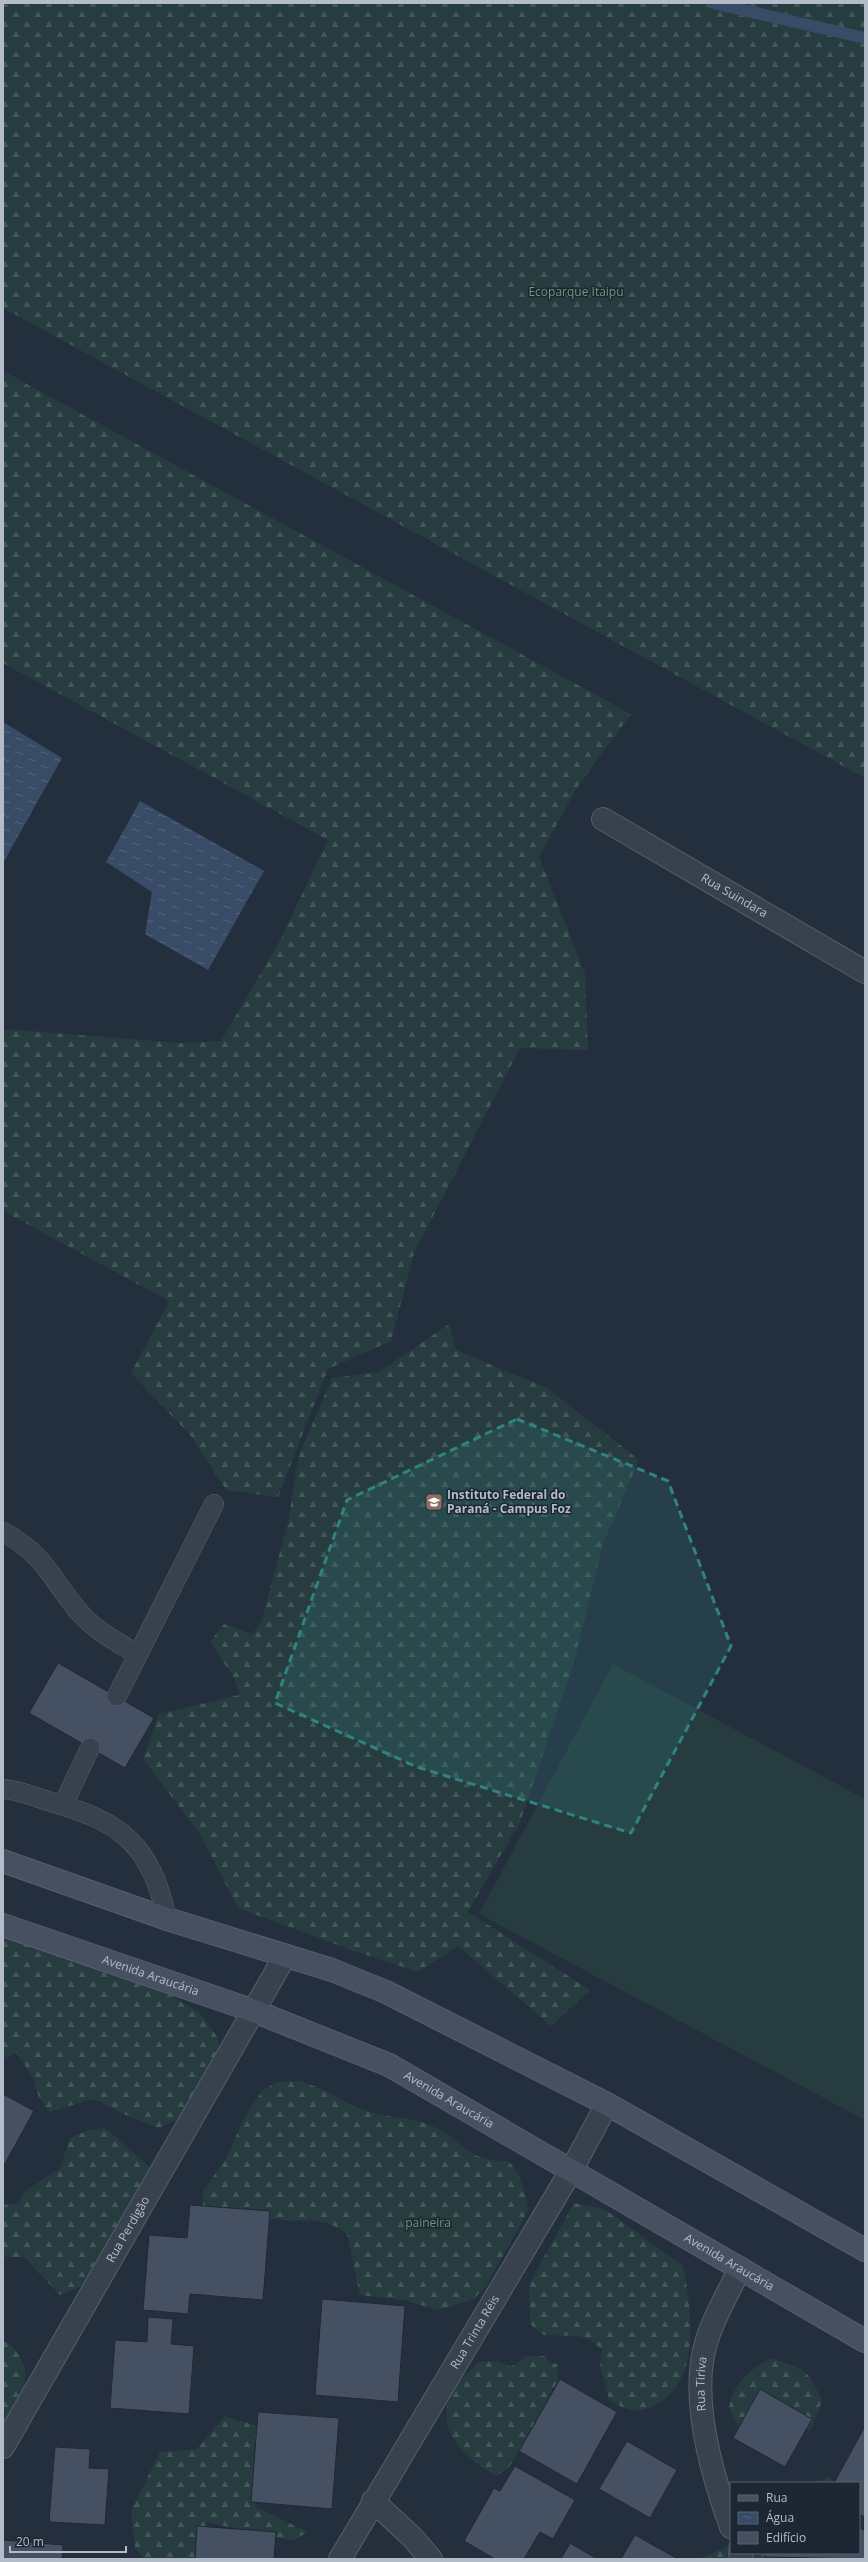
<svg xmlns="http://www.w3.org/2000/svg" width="868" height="2562" viewBox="0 0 868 2562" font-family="'Open Sans',sans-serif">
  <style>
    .forest { fill: url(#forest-firs) }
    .pitch { fill: #263c3f }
    .water { fill: url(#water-ripples) }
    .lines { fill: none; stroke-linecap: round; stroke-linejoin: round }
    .stream { stroke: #394c67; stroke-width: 12 }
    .building { fill: #455162; stroke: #1f2835 }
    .lane-casing { stroke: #565f6c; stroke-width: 20 }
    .street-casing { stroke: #565f6c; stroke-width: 24 }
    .secondary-casing { stroke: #565f6c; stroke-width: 24 }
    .lane { stroke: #38414e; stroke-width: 19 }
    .street { stroke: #38414e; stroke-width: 22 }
    .secondary { stroke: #465061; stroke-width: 22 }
    .marked { fill: #308480; fill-opacity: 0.2; stroke: #308480; stroke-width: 3; stroke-dasharray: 8 5; stroke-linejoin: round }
    .labels { text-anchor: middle; stroke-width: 3; stroke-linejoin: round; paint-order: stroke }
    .park-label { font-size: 12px; fill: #6b9a76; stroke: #1d2633 }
    .street-label { font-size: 12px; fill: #b4bcc9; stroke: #1d2633 }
    .poi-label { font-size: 12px; font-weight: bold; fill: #b4bcc9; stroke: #1d2633; text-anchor: start }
  </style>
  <defs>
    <pattern id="forest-firs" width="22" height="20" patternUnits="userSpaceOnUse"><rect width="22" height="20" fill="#263c3f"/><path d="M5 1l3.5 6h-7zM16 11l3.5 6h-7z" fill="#435659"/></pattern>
    <pattern id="water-ripples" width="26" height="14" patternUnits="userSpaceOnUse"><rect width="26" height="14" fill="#394c67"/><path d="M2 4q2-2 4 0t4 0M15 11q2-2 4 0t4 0" fill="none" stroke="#53647b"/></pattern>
  </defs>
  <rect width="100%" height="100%" fill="#242f3e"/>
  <!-- forest -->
  <g class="forest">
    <path d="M3,3H865V778L3,308Z"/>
    <path d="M3,371L631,714L578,786L539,856L585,974L588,1050L520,1048L414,1253L391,1341L328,1369L278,1497L226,1490L191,1436L131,1373L169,1301L3,1211V1029L181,1043L221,1041L280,940L328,840L3,663Z"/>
    <path d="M449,1324L456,1350L547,1388L639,1460L603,1544L575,1659L520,1822L468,1912L590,1990L551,2026L458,1946L418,1972L354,1951L238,1908L200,1834L143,1759L159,1714L239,1695L234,1678L210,1642L224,1624L252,1634L261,1623L288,1522L299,1455L332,1378L379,1372Z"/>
    <path d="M3,1930L151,1984L199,2012L216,2035L221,2050L190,2115L158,2128L121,2113L98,2100H90L49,2112L38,2095L33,2078L16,2052L3,2061Z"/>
    <path d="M298,2081C323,2086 342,2103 367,2111C389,2119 413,2116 434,2127C468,2143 464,2161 509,2161L520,2177L529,2209L486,2286L474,2299L438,2310L403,2300L360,2295L347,2233L330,2224L313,2220L293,2221L208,2212L203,2205V2191L226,2159L244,2118L262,2091L277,2082Z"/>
    <path d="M105,2128L152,2169L95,2281L60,2295L24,2257H3V2205L19,2203L25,2191L60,2168L70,2138L89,2130Z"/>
    <path d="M574,2203L604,2209L683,2266C691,2307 702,2380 657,2404C637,2415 628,2411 609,2400L600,2364L602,2350L590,2339L577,2336L543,2335L530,2324L529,2284Z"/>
    <path d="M3,2340C44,2366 19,2402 3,2435Z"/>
    <path d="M526,2356H545L549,2363L557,2364L558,2380L517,2454L509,2467L496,2476C464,2458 432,2429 453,2390C459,2380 470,2371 478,2362L498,2361L511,2367Z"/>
    <path d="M770,2358C804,2370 807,2366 822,2401L810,2431L788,2422L744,2441L729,2407C737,2378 746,2374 770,2358Z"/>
    <path d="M225,2416L257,2426L265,2454L256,2507L308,2532L292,2541L207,2522L194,2559H144L135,2548L131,2511L160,2452L197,2449Z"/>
    <path d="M829,2477L834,2483H812H813Z"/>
    <path d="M731,2538V2553H790L788,2556L762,2559H698L727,2547Z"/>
  </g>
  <!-- pitch -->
  <path class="pitch" d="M613,1664L865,1799V2120L479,1914Z"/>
  <!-- water -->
  <g class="water">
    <path d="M3,722L62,758L3,863Z"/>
    <path d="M140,801L264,871L208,970L145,934L152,892L106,862Z"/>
  </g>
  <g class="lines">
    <!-- stream -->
    <path class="stream" d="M713,3L865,38"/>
  </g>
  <!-- building -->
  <g class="building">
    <path d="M58,1663L154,1718L125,1768L29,1713Z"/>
    <path d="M3,2094L34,2111L3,2167Z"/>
    <path d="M190,2205L270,2211L263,2300L190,2294L188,2314L143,2310L149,2235L187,2238Z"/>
    <path d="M322,2299L405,2306L398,2402L315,2395Z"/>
    <path d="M148,2317L173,2319L171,2344L194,2346L189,2414L110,2408L115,2340L147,2342Z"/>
    <path d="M560,2379L617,2412L577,2484L519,2451Z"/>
    <path d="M760,2389L812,2419L785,2467L733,2438Z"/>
    <path d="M258,2412L339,2418L332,2509L251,2502Z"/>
    <path d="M864,2428L865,2429V2517L859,2514V2483H834Z"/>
    <path d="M627,2441L677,2470L650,2518L599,2489Z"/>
    <path d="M55,2447L90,2449L89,2468L109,2469L105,2525L49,2522Z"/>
    <path d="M515,2466L575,2500L553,2539L540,2532L524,2559H495L464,2541L494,2488L500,2491Z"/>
    <path d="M197,2526L276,2532L274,2559H195Z"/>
    <path d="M859,2527L865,2531V2559L764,2557L766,2553H859Z"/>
    <path d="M635,2535L678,2559H621Z"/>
    <path d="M3,2540L63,2545L62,2559H3Z"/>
    <path d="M570,2543L597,2559H561Z"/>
  </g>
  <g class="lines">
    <defs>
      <g id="lane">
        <path d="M3,1532C46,1555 51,1579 80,1613C96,1631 117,1642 137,1654"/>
        <path d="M117,1696L214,1504"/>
        <path d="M3,1789C19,1790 35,1797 51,1802C122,1822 151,1845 167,1919"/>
        <path d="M63,1805L90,1748"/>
      </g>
      <g id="street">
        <path id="s1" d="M603,819L865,972"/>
        <path id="s2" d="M3,2447L285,1956"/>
        <path d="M373,2501L412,2537L431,2559"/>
        <path id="s3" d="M731,2527C712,2475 689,2395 707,2340C714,2316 729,2292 740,2268"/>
        <path d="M740,2553L742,2559"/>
        <path id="s4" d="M340,2559L572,2169L607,2104"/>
      </g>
      <g id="secondary">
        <path d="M3,1861L167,1919L332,1970L386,1992L607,2104L865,2250"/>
        <path id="s5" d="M3,1925L254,2011L389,2065L865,2341"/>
      </g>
    </defs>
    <!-- lane casing -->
    <use href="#lane" class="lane-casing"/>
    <!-- street casing -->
    <use href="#street" class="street-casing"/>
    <!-- secondary casing -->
    <use href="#secondary" class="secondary-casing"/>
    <!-- lane -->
    <use href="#lane" class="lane"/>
    <!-- street -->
    <use href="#street" class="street"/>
    <!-- secondary -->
    <use href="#secondary" class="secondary"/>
  </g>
  <!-- marked area -->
  <path class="marked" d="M517,1419L668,1481L731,1646L631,1833L417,1767L275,1703L347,1500Z"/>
  <!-- icons -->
  <defs>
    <symbol id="university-square" viewBox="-11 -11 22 22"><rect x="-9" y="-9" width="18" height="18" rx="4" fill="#8d6e63" stroke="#1d2633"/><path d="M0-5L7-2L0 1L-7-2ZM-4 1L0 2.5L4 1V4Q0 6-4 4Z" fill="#fff"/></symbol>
  </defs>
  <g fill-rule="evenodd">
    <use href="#university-square" x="424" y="1492" width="20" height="20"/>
  </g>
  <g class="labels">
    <!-- park labels -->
    <g class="park-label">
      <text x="576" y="296">Ecoparque Itaipu</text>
      <text x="428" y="2227">paineira</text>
    </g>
    <!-- street labels -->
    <g class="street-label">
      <text dy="4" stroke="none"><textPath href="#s1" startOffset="152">Rua Suindara</textPath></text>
      <text dy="4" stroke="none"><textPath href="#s5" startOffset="156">Avenida Araucária</textPath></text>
      <text dy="4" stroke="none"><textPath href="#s5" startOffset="480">Avenida Araucária</textPath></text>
      <text dy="4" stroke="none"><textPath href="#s2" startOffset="251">Rua Perdigão</textPath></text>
      <text dy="4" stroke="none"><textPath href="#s5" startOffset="804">Avenida Araucária</textPath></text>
      <text dy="4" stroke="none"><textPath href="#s4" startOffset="264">Rua Trinta Réis</textPath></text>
      <text dy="4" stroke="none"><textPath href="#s3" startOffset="147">Rua Tiriva</textPath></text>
    </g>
    <!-- poi labels -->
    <g class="poi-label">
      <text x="447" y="1499">Instituto Federal do<tspan x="447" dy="14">Paraná - Campus Foz</tspan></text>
    </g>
  </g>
  <!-- border -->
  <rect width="868" height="2562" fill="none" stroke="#b4bcc9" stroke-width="8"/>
  <!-- legend -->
  <rect x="730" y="2482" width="130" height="72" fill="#1d2633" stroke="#59626f"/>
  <rect x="738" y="2495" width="20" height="6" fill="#465061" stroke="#59626f"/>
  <text x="766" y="2502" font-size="12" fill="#b4bcc9">Rua</text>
  <rect x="738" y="2512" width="20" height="12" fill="url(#water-ripples)" stroke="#59626f"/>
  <text x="766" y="2522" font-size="12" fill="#b4bcc9">Água</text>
  <rect x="738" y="2532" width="20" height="12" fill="#455162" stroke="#59626f"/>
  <text x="766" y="2542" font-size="12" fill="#b4bcc9">Edifício</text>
  <!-- scale -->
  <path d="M10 2546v6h116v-6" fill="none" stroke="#b4bcc9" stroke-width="2"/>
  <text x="16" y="2546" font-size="12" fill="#b4bcc9" stroke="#1d2633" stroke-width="3" paint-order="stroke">20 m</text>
</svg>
